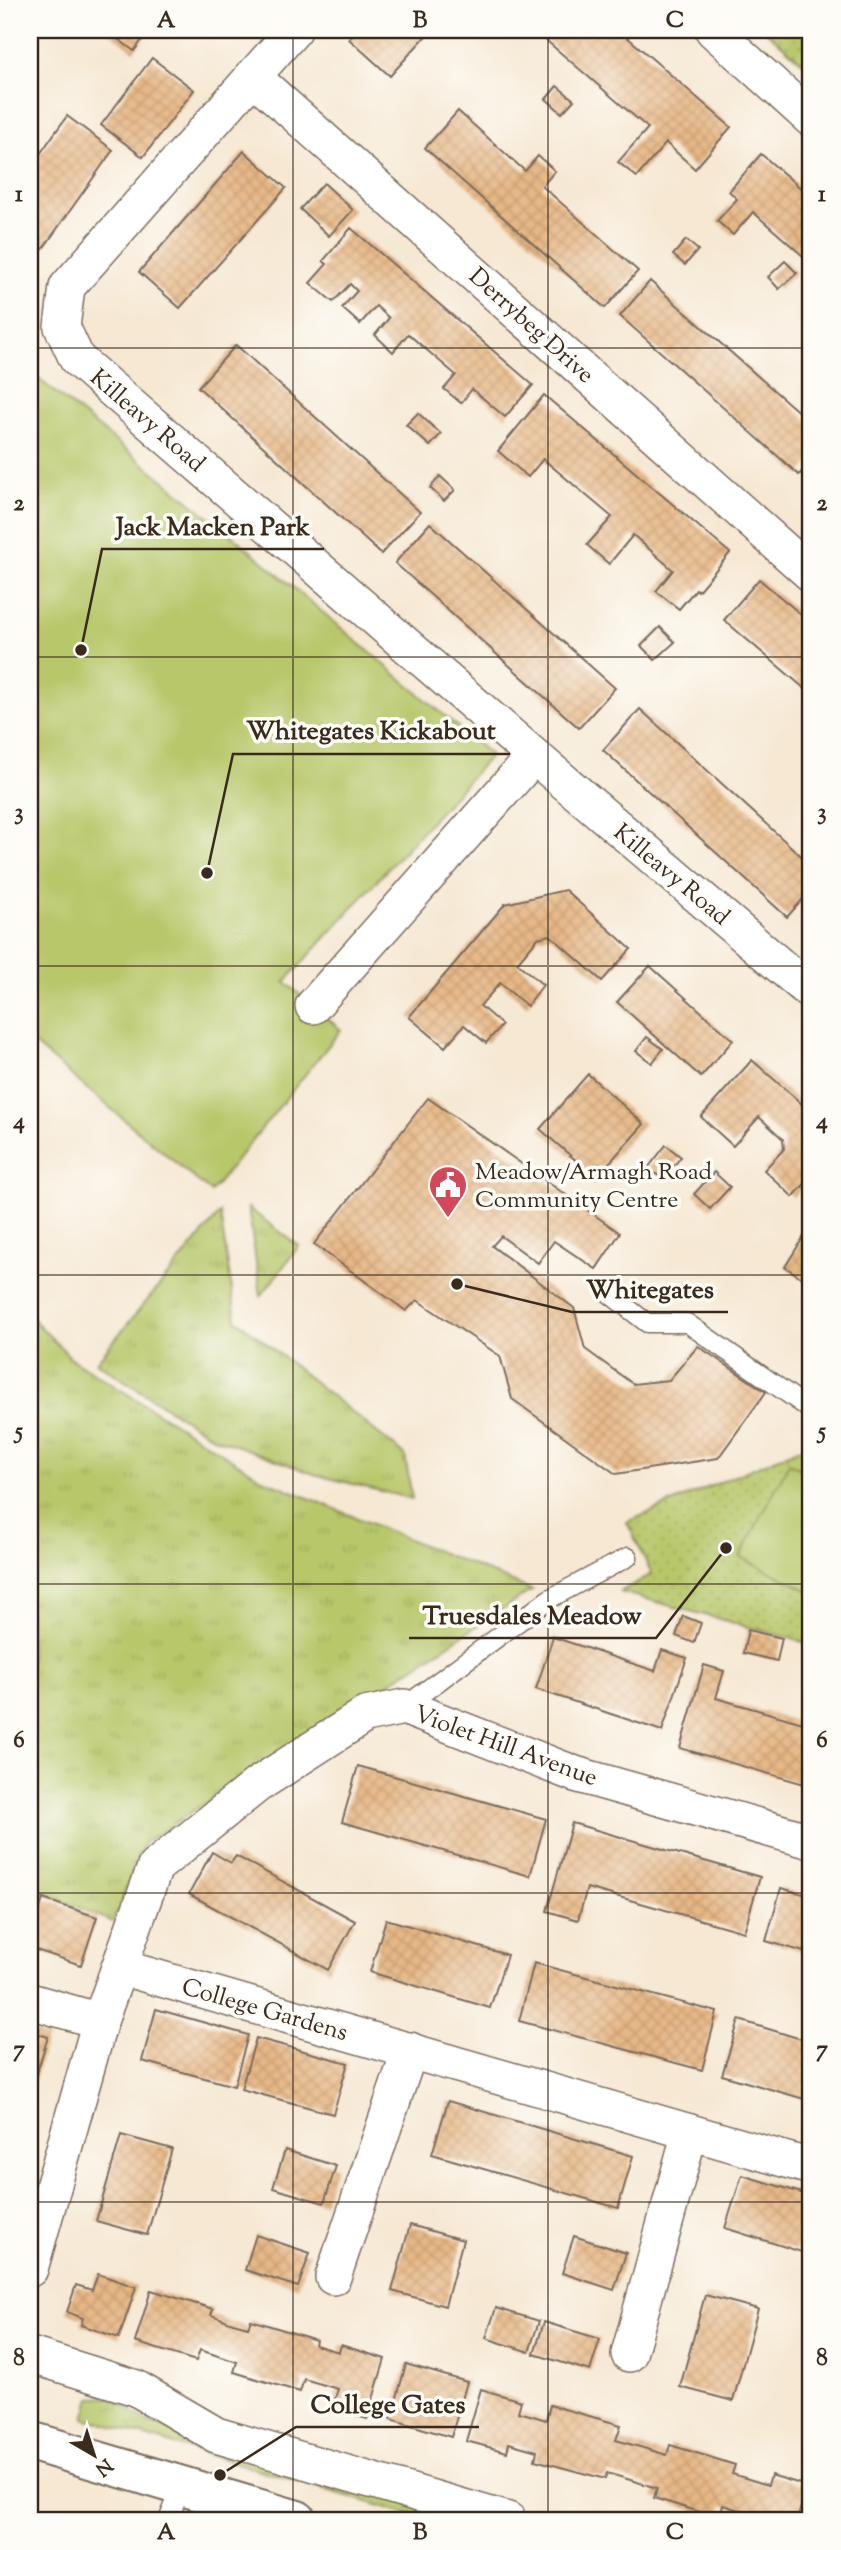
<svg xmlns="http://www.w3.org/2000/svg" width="841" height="2550" viewBox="0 0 841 2550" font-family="'Sorts Mill Goudy',serif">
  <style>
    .grass { fill: url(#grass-tufts); stroke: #7a7844; stroke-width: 2 }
    .park { fill: url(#park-dots); stroke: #7a7844; stroke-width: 2 }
    .pitch { fill: #b8c76a; stroke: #7a7844; stroke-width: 2 }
    .building { fill: url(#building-cross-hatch) }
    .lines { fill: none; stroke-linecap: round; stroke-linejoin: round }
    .lane-casing { stroke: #7c6c5d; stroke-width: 21 }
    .street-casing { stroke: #7c6c5d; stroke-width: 38 }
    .primary-casing { stroke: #7c6c5d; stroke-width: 42 }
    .lane { stroke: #fff; stroke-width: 18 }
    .street { stroke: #fff; stroke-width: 35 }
    .primary { stroke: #fff; stroke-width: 38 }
    .grid { fill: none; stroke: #3b2a1e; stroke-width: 2; stroke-opacity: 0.55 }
    .labels { text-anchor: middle; stroke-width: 7; stroke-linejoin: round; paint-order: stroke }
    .street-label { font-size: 24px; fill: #3b2a1e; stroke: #fdfcf7 }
    .poi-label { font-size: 24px; fill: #3b2a1e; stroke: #fdfcf7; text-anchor: start }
    .leader { fill: none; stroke: #3b2a1e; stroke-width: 2.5 }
    .callout-dot { fill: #3b2a1e; stroke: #fdfcf7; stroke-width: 2.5 }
    .callout-label { font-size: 26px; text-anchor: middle; font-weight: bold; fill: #3b2a1e; stroke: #fdfcf7; stroke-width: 7; stroke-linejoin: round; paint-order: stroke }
    .neatline { fill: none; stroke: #3b2a1e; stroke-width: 2.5 }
    .grid-label { font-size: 23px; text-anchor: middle; font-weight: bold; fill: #3b2a1e }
  </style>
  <defs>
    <pattern id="grass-tufts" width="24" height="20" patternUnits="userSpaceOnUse" patternTransform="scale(1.75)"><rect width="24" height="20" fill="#b8c76a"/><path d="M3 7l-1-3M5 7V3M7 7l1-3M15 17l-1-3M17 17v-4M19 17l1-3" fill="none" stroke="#9fab5b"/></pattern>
    <pattern id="park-dots" width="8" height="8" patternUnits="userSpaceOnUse" patternTransform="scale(1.75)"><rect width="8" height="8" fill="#b8c76a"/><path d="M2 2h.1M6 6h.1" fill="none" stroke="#9fab5b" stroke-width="1.8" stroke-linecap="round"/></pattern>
    <pattern id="building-cross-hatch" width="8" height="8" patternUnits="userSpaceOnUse" patternTransform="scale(1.75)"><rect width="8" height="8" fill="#e7b886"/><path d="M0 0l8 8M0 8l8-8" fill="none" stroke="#c79e73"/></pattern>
  </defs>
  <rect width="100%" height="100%" fill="#fdfcf7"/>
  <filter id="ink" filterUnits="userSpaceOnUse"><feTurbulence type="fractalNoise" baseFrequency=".0143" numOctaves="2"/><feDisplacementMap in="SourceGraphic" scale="14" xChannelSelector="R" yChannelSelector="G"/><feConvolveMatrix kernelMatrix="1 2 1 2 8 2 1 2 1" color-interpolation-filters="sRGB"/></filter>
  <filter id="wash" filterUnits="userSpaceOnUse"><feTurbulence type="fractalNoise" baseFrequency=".00686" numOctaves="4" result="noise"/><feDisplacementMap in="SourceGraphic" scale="28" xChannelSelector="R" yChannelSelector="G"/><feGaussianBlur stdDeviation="1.57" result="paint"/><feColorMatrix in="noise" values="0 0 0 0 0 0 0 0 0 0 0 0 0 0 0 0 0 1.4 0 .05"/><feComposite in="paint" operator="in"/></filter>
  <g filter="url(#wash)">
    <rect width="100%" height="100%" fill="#f6e8d3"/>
    <!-- grass -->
    <g class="grass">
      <path d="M248,1208L299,1246L261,1296Z"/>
      <path d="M220,1213L236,1319L405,1455L412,1499L317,1475L211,1436L96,1362Z"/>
      <path d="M30,1316L73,1360L265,1480L532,1590L144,1843L113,1922L30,1887Z"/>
      <path d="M110,2397L150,2423L474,2520H428L85,2418L91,2398Z"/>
    </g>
    <!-- park -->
    <g class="park">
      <path d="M765,30H811V70Z"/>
      <path d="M811,1447V1644L620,1592L652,1574L627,1522L798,1449Z"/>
    </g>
    <!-- pitch -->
    <g class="pitch">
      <path d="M30,372L234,537L491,755L285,982L341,1030L211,1192L30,1041Z"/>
      <path d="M789,1463L811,1474V1592L740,1557Z"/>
    </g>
    <g id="blocks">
      <!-- building -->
      <g class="building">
        <path d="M106,30H149L134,51Z"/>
        <path d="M357,30H431L390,76L349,39Z"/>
        <path d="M546,30H619L731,127L695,169L666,143L637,177L618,162L648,128L541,36Z"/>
        <path d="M152,58L194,90L143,157L101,125Z"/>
        <path d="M557,86L574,100L562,113L546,99Z"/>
        <path d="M458,111L525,171L538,156L555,171L542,186L638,271L605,308L425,148Z"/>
        <path d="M67,116L113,150L30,267V168Z"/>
        <path d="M244,151L286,188L180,308L139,272Z"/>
        <path d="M761,154L811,197V263L753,212L733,235L717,221L737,199L729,191Z"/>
        <path d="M324,183L353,210L329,236L300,209Z"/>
        <path d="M351,228L533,385L505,417L472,389L461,403L444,389L456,375L408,334L393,352L375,335L389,318L376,306L360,324L342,308L357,291L350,284L333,302L310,283L327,264L323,261Z"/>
        <path d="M686,240L698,250L685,265L673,255Z"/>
        <path d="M785,261L797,273L779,289L768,277Z"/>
        <path d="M650,281L811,423V461L799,475L620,316Z"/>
        <path d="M236,345L420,512L381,554L198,387Z"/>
        <path d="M544,395L730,553L698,591L696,589L679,609L656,591L673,570L633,535L609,564L587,545L612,517L543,459L528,477L498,451Z"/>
        <path d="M418,413L441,434L430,446L406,425Z"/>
        <path d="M440,476L455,490L444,501L430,488Z"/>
        <path d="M430,523L615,688L579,728L395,563Z"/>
        <path d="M759,579L811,623V694L724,620Z"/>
        <path d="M660,627L675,642L655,660L641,646Z"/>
        <path d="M640,709L811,865V890L787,917L603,750Z"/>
        <path d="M565,890L631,949L602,981L550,935L538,938L517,963L543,985L527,1006L500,983L480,1006L502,1025L486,1043L464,1025L445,1047L409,1017L505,904Z"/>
        <path d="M650,966L733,1040L701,1077L617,1002Z"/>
        <path d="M647,1037L663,1049L652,1063L636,1051Z"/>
        <path d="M752,1060L811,1112V1177L793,1197L764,1170L784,1149L783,1139L759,1117L733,1146L701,1117Z"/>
        <path d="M588,1074L644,1124L596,1178L540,1129Z"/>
        <path d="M428,1098L620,1233L596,1269L554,1241L538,1263L501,1236L492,1246L574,1308L585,1349L633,1384L669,1380L698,1346L766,1392L718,1458L616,1474L512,1399L500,1356L417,1300L406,1311L314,1244Z"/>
        <path d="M666,1145L681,1157L663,1179L648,1168Z"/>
        <path d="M714,1172L730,1187L710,1209L694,1194Z"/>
        <path d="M811,1225V1284L785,1267Z"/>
        <path d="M683,1616L701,1623L694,1643L676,1636Z"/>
        <path d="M748,1630L782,1638L777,1661L743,1653Z"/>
        <path d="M553,1637L655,1671L662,1650L687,1658L662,1731L536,1689Z"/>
        <path d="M704,1665L724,1671L716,1698L803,1723L811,1695V1786L680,1748Z"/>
        <path d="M358,1766L546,1819L530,1876L342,1822Z"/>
        <path d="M572,1823L760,1877L744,1932L587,1888L578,1920L547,1911Z"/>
        <path d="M212,1852L231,1863L236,1856L355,1921L328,1970L189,1894Z"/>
        <path d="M781,1888L811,1896V1954L766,1941Z"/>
        <path d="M43,1899L97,1917L81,1965L30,1948V1938Z"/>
        <path d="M386,1919L507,1955L490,2008L370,1972Z"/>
        <path d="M534,1963L717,2012L702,2070L519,2021Z"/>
        <path d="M156,2009L248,2035L234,2086L142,2061Z"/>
        <path d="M739,2020L811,2042V2101L722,2075Z"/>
        <path d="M30,2031L48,2037L34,2082L30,2081Z"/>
        <path d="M256,2038L348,2063L333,2114L241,2089Z"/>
        <path d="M448,2101L633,2156L618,2208L432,2154Z"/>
        <path d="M121,2135L172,2149L147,2235L96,2221Z"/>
        <path d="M285,2150L336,2166L324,2203L273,2188Z"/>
        <path d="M742,2175L811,2196V2255L725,2228Z"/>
        <path d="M410,2225L463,2240L445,2306L392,2291Z"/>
        <path d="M256,2235L310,2253L298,2287L245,2270Z"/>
        <path d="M574,2236L626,2253L614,2290L562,2273Z"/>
        <path d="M98,2274L136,2287L119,2338L81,2325L83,2318L67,2312L76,2285L92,2290Z"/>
        <path d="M151,2290L213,2309L211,2315L233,2323L248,2327L251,2320L316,2340L315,2345L332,2350L339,2352L341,2345L385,2359L367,2419L332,2408L338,2389L304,2379L300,2392L234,2372L237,2362L200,2350L196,2361L135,2342Z"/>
        <path d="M705,2295L758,2309L733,2401L680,2387Z"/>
        <path d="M496,2308L539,2321L529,2352L486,2338Z"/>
        <path d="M544,2322L600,2339L590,2371L534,2354Z"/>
        <path d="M406,2364L467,2382L451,2437L391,2419Z"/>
        <path d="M481,2389L521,2401L518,2412L530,2415L546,2420L550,2405L621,2425L616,2440L667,2455L670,2445L703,2455L735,2465L732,2474L768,2485L771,2475L807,2486L797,2520H758L759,2516L723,2505L719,2518L654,2498L657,2488L607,2473L605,2479L535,2460L537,2451L509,2443L507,2452L466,2441Z"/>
      </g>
    </g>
  </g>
  <g filter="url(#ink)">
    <use href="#blocks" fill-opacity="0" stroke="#7c6c5d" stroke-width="2"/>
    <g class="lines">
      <defs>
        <g id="lane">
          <path d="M606,1291L647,1323H687L811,1410"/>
          <path d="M404,1707L549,1599L628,1557"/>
          <path d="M168,2520L182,2487"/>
        </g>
        <g id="street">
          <path d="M294,30L67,287L62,327L77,359L534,756L811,992"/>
          <path d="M713,30L811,119"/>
          <path d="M252,76L811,574"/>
          <path d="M313,1006L534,756"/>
          <path d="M120,1967L811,2167"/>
          <path d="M30,2001L100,2021"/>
          <path d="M30,2269L100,2021L155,1867L257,1785L365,1715L404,1707L575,1774L811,1841"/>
          <path d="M333,2277L410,2050"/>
          <path d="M629,2354L690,2132"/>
          <path d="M30,2355L136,2388L216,2435L508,2520"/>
        </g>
        <path id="primary" d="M30,2441L297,2520"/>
      </defs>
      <!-- lane casing -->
      <use href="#lane" class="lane-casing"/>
      <!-- street casing -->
      <use href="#street" class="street-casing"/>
      <!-- primary casing -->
      <use href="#primary" class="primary-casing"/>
      <!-- lane -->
      <use href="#lane" class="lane"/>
      <!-- street -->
      <use href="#street" class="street"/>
      <!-- primary -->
      <use href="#primary" class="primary"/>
    </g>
  </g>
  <!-- grid -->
  <path class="grid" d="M293,30V2520M548,30V2520M30,348H811M30,657H811M30,966H811M30,1275H811M30,1584H811M30,1893H811M30,2202H811"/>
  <!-- icons -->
  <defs>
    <symbol id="civic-pin" viewBox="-11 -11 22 30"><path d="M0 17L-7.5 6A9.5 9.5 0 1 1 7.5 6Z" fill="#d1495b" stroke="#fdfcf7"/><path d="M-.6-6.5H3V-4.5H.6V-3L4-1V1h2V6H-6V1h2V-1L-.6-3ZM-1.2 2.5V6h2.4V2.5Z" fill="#fff"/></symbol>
  </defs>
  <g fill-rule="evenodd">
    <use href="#civic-pin" x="426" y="1163" width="44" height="60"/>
  </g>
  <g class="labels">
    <!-- street labels -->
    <g class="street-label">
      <text transform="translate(532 325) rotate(42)" y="8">Derrybeg Drive</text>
      <text transform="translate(148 420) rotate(41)" y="8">Killeavy Road</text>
      <text transform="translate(672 874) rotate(40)" y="8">Killeavy Road</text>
      <text transform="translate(506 1745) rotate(20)" y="8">Violet Hill Avenue</text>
      <text transform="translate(265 2009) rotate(16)" y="8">College Gardens</text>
    </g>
    <!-- poi labels -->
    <g class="poi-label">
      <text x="475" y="1179">Meadow/Armagh Road<tspan x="475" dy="28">Community Centre</tspan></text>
    </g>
  </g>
  <!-- callouts -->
  <path class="leader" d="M81 650L102 549H324M207 873L233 754H510M457 1284L572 1312H728M726 1548L656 1638H409M220 2475L296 2427H479"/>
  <g class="callout-dot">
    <circle cx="81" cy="650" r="7"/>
    <circle cx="207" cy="873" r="7"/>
    <circle cx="457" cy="1284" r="7"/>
    <circle cx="726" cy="1548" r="7"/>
    <circle cx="220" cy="2475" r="7"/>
  </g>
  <g class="callout-label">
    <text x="213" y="535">Jack Macken Park</text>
    <text x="371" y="739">Whitegates Kickabout</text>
    <text x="650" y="1298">Whitegates</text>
    <text x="532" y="1624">Truesdales Meadow</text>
    <text x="388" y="2413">College Gates</text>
  </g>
  <!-- margin -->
  <rect width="841" height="2550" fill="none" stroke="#fdfcf7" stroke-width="77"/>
  <!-- north arrow -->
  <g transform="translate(94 2455) rotate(141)" stroke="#fdfcf7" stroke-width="5" paint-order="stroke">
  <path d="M0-5L12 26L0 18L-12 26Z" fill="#3b2a1e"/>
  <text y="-10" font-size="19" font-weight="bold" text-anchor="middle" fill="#3b2a1e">N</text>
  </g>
  <rect x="38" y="38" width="764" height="2474" class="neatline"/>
  <g class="grid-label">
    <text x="166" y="27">A</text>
    <text x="420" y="27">B</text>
    <text x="675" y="27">C</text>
    <text x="19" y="201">1</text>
    <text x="822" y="201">1</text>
    <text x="19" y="510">2</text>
    <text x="822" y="510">2</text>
    <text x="19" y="819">3</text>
    <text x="822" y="819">3</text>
    <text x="19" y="1128">4</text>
    <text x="822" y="1128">4</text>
    <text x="19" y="1438">5</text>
    <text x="822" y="1438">5</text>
    <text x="19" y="1747">6</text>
    <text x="822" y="1747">6</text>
    <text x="19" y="2056">7</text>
    <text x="822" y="2056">7</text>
    <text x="19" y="2365">8</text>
    <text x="822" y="2365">8</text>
    <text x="166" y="2539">A</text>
    <text x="420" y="2539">B</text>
    <text x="675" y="2539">C</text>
  </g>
</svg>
